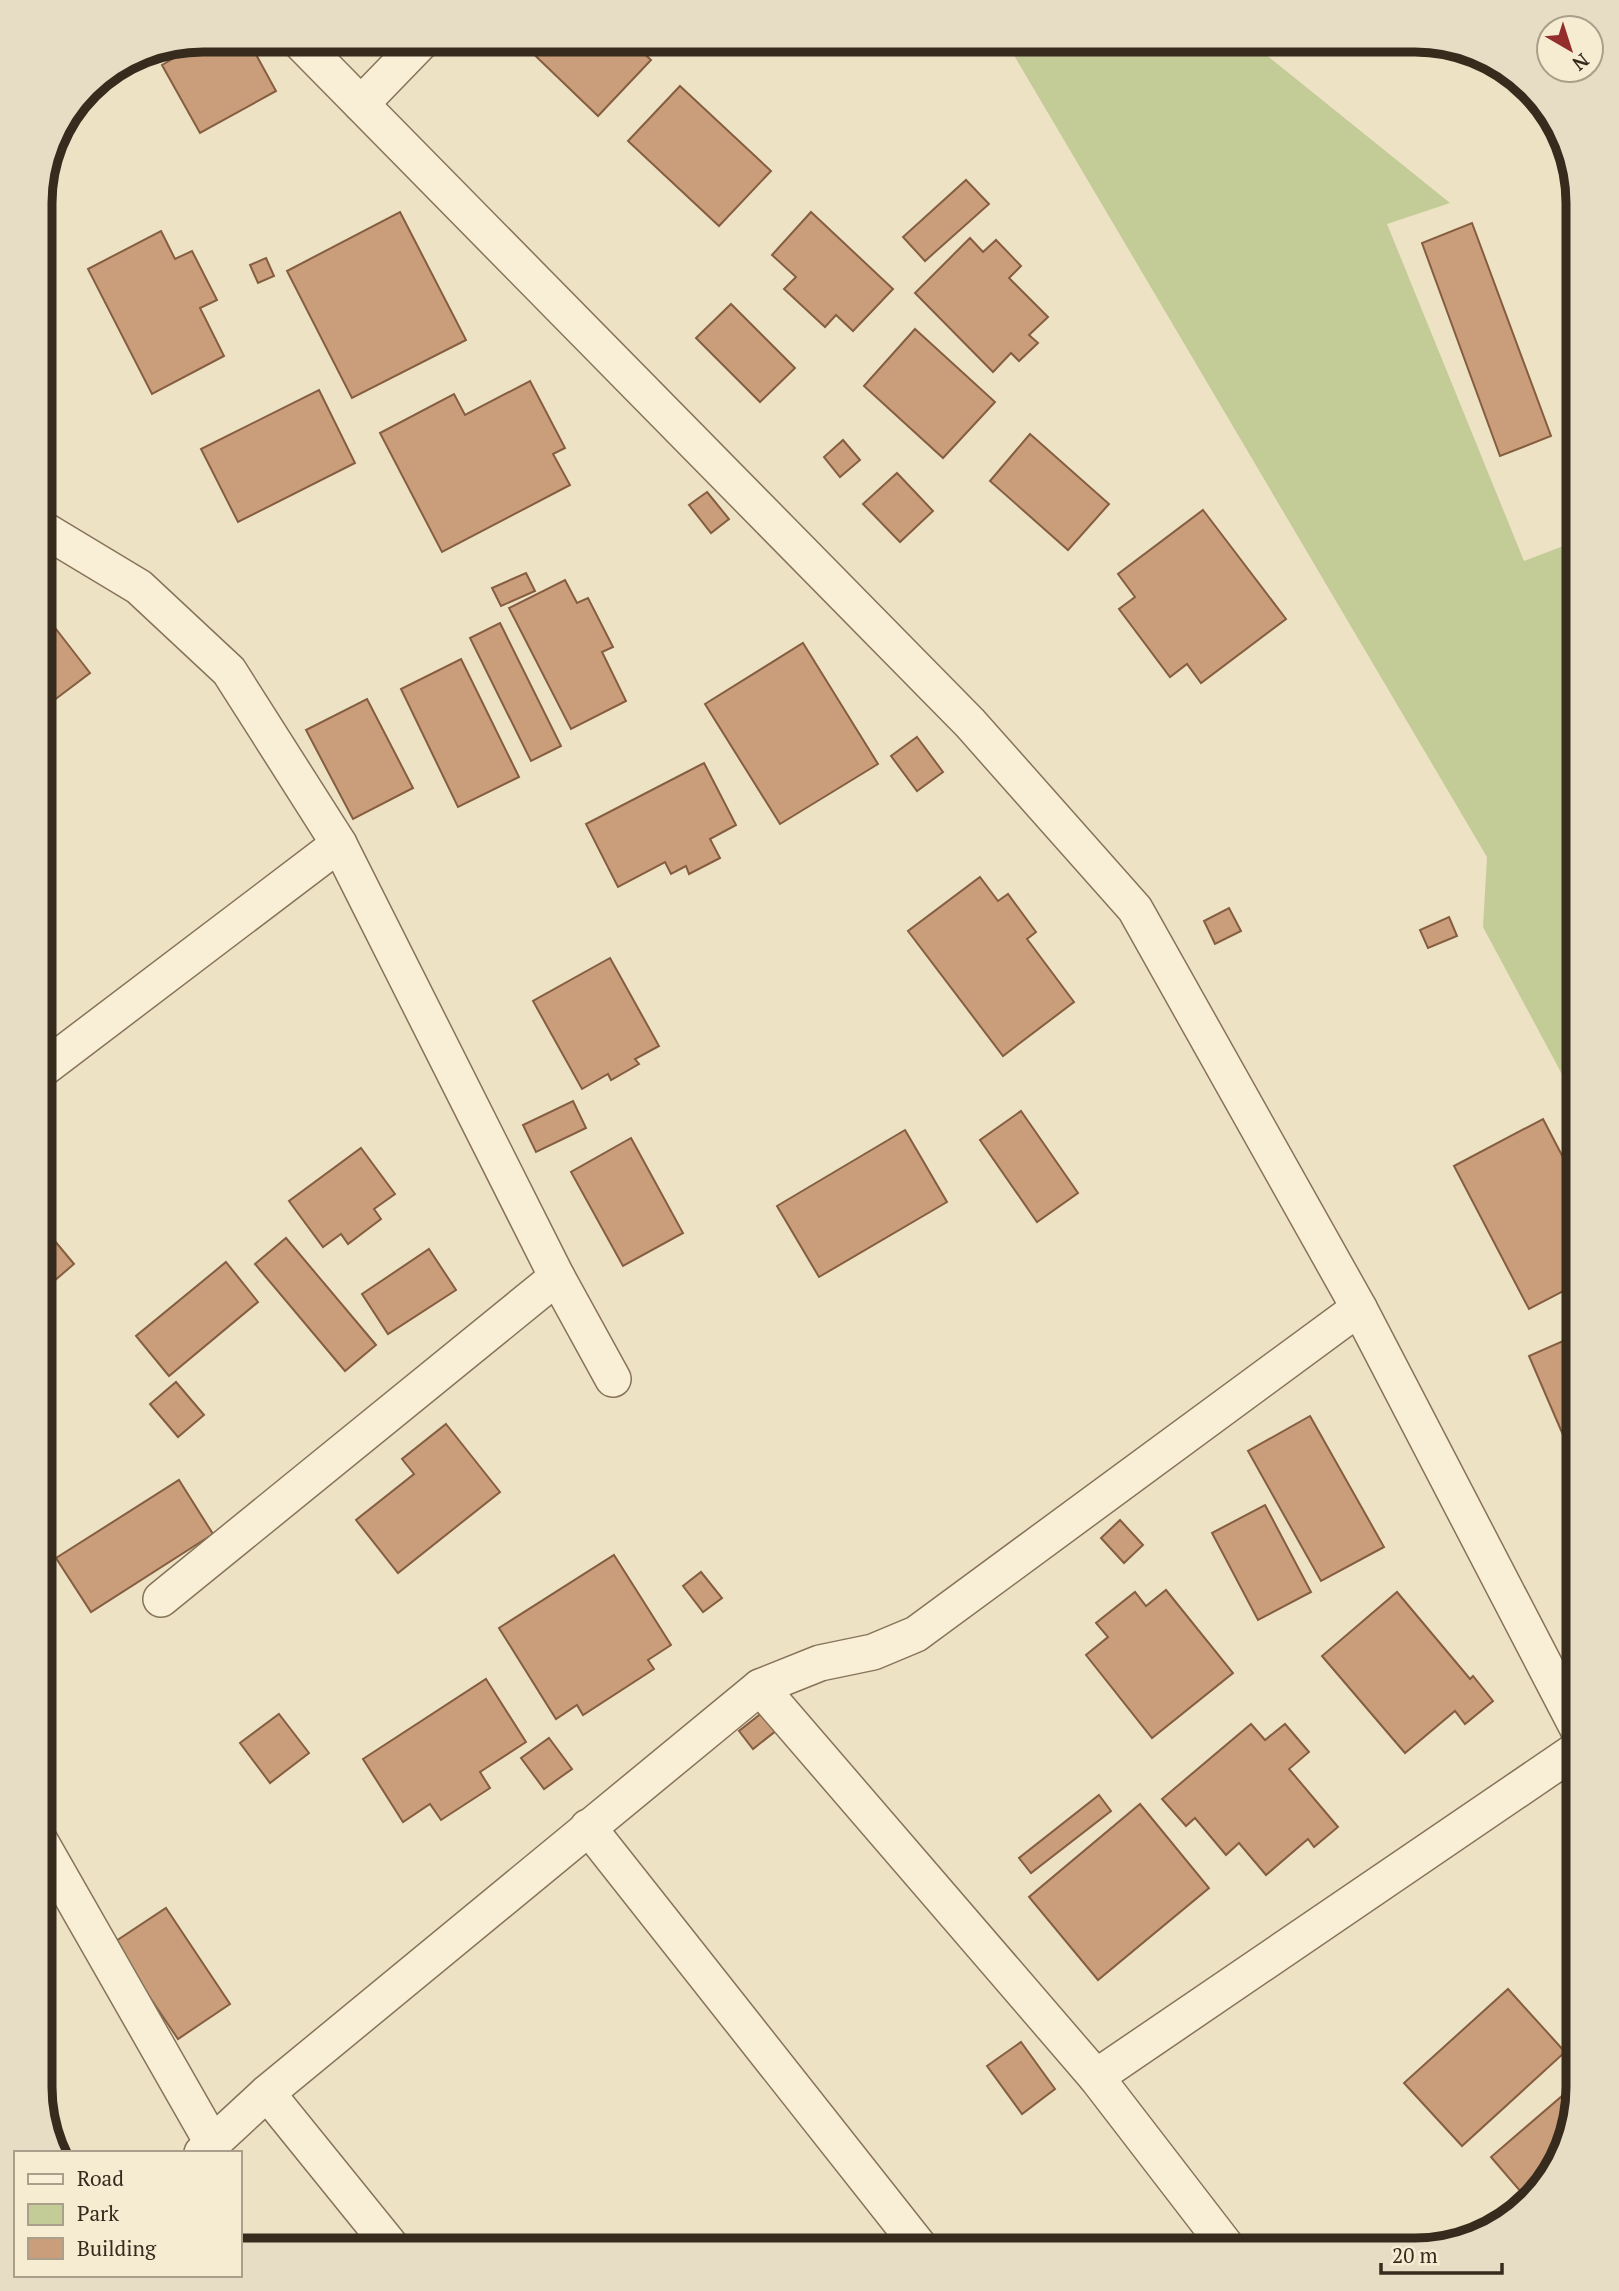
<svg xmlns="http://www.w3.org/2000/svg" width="1619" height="2291" viewBox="0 0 1619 2291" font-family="'PT Serif',serif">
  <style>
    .green { fill: #c3cb97 }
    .building { fill: #ca9e7a; stroke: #855e41; stroke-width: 2 }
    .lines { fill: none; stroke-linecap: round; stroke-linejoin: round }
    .street-casing { stroke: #87735a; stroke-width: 38 }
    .street { stroke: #f8efd6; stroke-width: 35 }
    .rim { fill: none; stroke: #372b1e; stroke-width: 9 }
  </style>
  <rect width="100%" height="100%" fill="#ede2c3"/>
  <!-- green -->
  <path class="green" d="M1005,40L1249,41L1450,203L1387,224L1524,561L1579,540V1106L1483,927L1487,857Z"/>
  <!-- building -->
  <g class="building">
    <path d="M205,40H248L276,91L200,133L162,65Z"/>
    <path d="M519,40H630L651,60L598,116Z"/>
    <path d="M680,86L771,171L719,226L628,141Z"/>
    <path d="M966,180L989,204L925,261L903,237Z"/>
    <path d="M400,212L466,340L352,398L287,271Z"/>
    <path d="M811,212L893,289L853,331L836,315L825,327L784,289L796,277L772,255Z"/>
    <path d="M1472,223L1551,436L1500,456L1422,243Z"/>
    <path d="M161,231L175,259L192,251L217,300L200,308L224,356L152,394L88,269Z"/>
    <path d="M970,238L983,252L996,240L1021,266L1009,278L1048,317L1029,335L1038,343L1019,361L1011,353L993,372L915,293Z"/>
    <path d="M266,258L274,276L258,283L250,265Z"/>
    <path d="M731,304L795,368L760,402L696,338Z"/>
    <path d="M915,329L995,402L943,458L864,386Z"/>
    <path d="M530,381L565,448L553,454L570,485L442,552L380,433L454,394L465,415Z"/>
    <path d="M319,390L355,463L238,522L201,449Z"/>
    <path d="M1030,434L1109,504L1068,550L990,481Z"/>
    <path d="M843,440L860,460L840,477L824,457Z"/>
    <path d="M897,473L933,511L900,542L863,504Z"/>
    <path d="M707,492L729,519L711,533L689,505Z"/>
    <path d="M1203,510L1286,619L1201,683L1187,664L1170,677L1119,609L1135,597L1118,574Z"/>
    <path d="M526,573L535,591L501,606L492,588Z"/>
    <path d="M565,580L577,603L588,598L613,647L602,652L626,701L571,729L509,608Z"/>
    <path d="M500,623L561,746L531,761L470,638Z"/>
    <path d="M56,629L90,673L41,710V640Z"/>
    <path d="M803,643L878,764L780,824L705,704Z"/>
    <path d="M461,659L519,777L458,807L401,689Z"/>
    <path d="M367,699L413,788L353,819L306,730Z"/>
    <path d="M917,737L943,772L917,791L891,756Z"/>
    <path d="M704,763L736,825L710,839L720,858L689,874L686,866L671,874L665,862L618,887L586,824Z"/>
    <path d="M980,877L998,901L1008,894L1036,932L1027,939L1074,1002L1003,1056L908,931Z"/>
    <path d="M1229,908L1241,931L1215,944L1204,921Z"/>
    <path d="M1449,917L1457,936L1428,948L1420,930Z"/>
    <path d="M610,958L659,1046L635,1059L639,1064L611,1080L608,1074L582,1089L533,1001Z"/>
    <path d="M573,1101L586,1128L536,1152L523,1125Z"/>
    <path d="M1021,1111L1078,1193L1037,1222L980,1140Z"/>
    <path d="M1543,1119L1579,1188V1283L1529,1309L1454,1166Z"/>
    <path d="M905,1130L947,1202L819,1277L777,1206Z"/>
    <path d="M631,1138L683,1233L623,1266L571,1172Z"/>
    <path d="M361,1148L395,1194L374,1209L381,1219L348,1244L341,1234L323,1247L289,1201Z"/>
    <path d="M286,1238L376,1345L345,1371L255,1264Z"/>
    <path d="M54,1240L74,1264L54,1281L40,1265V1252Z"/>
    <path d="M429,1249L456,1290L388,1334L362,1294Z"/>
    <path d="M226,1262L258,1302L169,1376L136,1336Z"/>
    <path d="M1579,1334V1472L1529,1356Z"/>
    <path d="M176,1382L204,1415L178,1437L150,1404Z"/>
    <path d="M1310,1416L1384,1547L1321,1581L1248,1451Z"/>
    <path d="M446,1424L500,1492L398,1573L356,1520L414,1474L402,1459Z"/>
    <path d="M179,1480L213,1534L91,1612L56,1558Z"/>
    <path d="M1265,1505L1311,1592L1258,1620L1212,1533Z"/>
    <path d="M1120,1520L1143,1545L1124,1563L1101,1538Z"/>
    <path d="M614,1555L671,1645L648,1660L654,1669L583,1715L577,1705L556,1719L499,1628Z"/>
    <path d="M701,1572L722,1598L703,1612L683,1586Z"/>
    <path d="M1166,1590L1233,1673L1152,1738L1086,1655L1108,1637L1096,1623L1135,1592L1146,1606Z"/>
    <path d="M1397,1592L1470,1679L1473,1676L1493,1701L1465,1724L1455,1711L1405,1753L1322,1656Z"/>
    <path d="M486,1679L526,1742L480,1772L490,1788L441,1820L430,1804L403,1822L363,1759Z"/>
    <path d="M763,1712L777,1730L753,1749L739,1731Z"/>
    <path d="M279,1714L309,1753L270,1783L240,1743Z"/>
    <path d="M1251,1724L1265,1740L1285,1724L1309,1752L1289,1769L1338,1827L1314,1847L1308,1839L1266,1875L1239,1843L1226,1855L1195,1818L1186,1826L1162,1799Z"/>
    <path d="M549,1738L572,1769L544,1789L521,1758Z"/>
    <path d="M1099,1795L1111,1811L1031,1873L1019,1858Z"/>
    <path d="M1140,1804L1209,1888L1098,1980L1029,1897Z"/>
    <path d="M166,1908L230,2004L178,2039L113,1943Z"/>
    <path d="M1508,1989L1565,2052L1462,2146L1404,2083Z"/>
    <path d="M1021,2042L1055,2089L1022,2114L987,2066Z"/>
    <path d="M1562,2096L1573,2109L1557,2169L1527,2199L1491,2157Z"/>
  </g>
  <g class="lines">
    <defs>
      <g id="street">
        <path d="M298,40L970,723L1135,909L1359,1308L1579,1731"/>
        <path d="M361,104L423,40"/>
        <path d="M41,528L139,587L229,671L339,844L557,1277L613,1379"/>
        <path d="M40,1071L339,844"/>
        <path d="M161,1599L557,1277"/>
        <path d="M760,1687L1096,2077L1230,2251"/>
        <path d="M588,1827L923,2251"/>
        <path d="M40,1841L213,2144"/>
        <path d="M1096,2077L1579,1748"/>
        <path d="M267,2093L394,2250"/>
        <path d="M202,2153L267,2093L760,1687L820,1663L873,1652L916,1634L1359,1308"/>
      </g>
    </defs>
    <!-- street casing -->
    <use href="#street" class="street-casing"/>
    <!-- street -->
    <use href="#street" class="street"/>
  </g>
  <!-- crop -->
  <path d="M0 0H1619V2291H0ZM203 52H1415A151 151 0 0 1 1566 203V2087A151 151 0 0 1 1415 2238H203A151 151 0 0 1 52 2087V203A151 151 0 0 1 203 52Z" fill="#e6ddc4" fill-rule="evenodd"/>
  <path class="rim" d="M203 52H1415A151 151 0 0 1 1566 203V2087A151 151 0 0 1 1415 2238H203A151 151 0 0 1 52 2087V203A151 151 0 0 1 203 52Z"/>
  <!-- legend -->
  <rect x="14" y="2151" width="228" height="126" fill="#f5ecd2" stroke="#a99f8a" stroke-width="2"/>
  <rect x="28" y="2174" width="35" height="10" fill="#f8efd6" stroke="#a99f8a" stroke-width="2"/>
  <text x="77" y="2186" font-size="21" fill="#372b1e">Road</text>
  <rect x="28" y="2204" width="35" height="21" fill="#c3cb97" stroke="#a99f8a" stroke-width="2"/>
  <text x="77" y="2221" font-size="21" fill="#372b1e">Park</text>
  <rect x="28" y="2238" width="35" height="21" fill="#ca9e7a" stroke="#a99f8a" stroke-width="2"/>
  <text x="77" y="2256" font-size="21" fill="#372b1e">Building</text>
  <!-- north arrow -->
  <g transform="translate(1570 49) rotate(141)"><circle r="33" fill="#f5ecd2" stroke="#a99f8a" stroke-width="2"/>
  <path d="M0-5L12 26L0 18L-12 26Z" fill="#942e2c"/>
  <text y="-10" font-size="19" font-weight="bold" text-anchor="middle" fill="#372b1e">N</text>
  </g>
  <!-- scale -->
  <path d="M1381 2263v10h121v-10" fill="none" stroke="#372b1e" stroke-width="3.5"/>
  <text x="1392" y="2263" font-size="21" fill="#372b1e" stroke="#f5ecd2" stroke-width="5" paint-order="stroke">20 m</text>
</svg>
